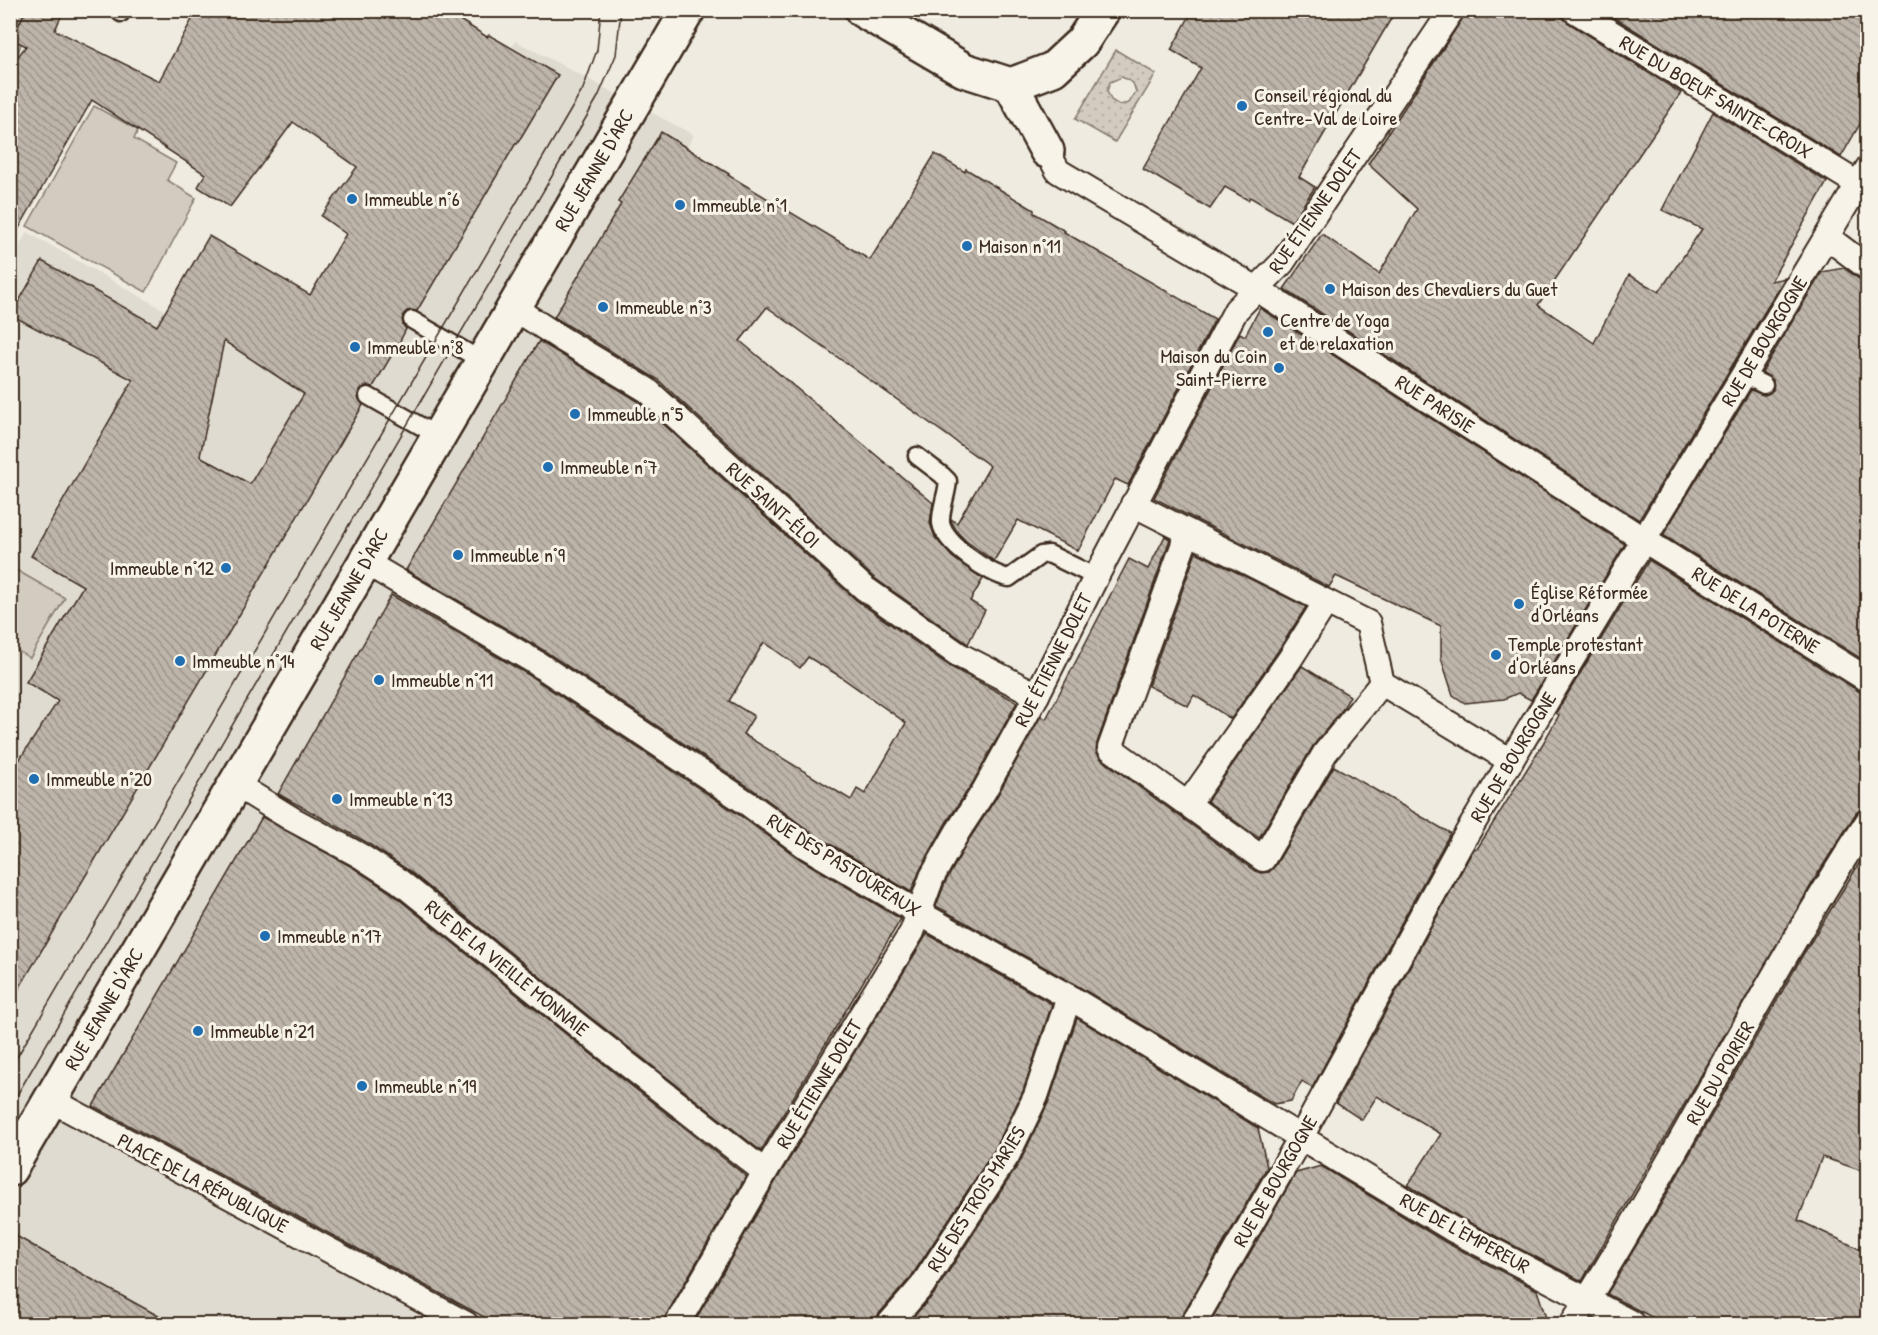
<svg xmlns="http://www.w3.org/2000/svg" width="1878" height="1335" viewBox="0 0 1878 1335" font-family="'Patrick Hand',sans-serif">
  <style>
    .built { fill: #e0dbd0 }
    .grass { fill: #d1cbc0; stroke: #867a6f; stroke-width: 1.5 }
    .park { fill: url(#park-crowns); stroke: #867a6f; stroke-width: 1.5 }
    .garden { fill: url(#garden-dots); stroke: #867a6f; stroke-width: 1.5; fill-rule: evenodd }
    .building { fill: url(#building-back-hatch); stroke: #3b2a1e; stroke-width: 1.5; fill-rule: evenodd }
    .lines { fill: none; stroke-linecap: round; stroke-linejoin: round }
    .service-casing { stroke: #3b2a1e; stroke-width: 21 }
    .pedestrian-casing { stroke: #3b2a1e; stroke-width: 28 }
    .minor-casing { stroke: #3b2a1e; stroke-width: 38 }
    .tertiary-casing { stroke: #3b2a1e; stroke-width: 38 }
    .service { stroke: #f7f3e8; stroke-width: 16 }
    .pedestrian { stroke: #f7f3e8; stroke-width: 24 }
    .minor { stroke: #f7f3e8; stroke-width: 33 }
    .tertiary { stroke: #f7f3e8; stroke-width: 33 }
    .tram { stroke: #3b2a1e; stroke-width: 1.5 }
    .poi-dot { fill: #1f6fb2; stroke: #f7f3e8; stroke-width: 2 }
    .labels { text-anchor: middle; stroke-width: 6; stroke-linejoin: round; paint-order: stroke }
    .poi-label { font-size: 20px; fill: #3b2a1e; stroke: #f7f3e8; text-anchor: start }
    .street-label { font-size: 20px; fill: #3b2a1e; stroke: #f7f3e8 }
  </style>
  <defs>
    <pattern id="park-crowns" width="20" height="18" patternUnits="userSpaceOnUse" patternTransform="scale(1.5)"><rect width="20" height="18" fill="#d1cbc0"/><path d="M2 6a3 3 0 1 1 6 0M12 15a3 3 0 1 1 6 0" fill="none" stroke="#b4aea5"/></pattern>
    <pattern id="garden-dots" width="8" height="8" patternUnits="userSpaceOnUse" patternTransform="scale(1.5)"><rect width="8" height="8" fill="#d1cbc0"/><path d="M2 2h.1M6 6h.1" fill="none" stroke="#b4aea5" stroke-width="1.8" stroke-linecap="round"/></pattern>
    <pattern id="building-back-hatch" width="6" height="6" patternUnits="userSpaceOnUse" patternTransform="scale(1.5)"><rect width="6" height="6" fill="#bdb5aa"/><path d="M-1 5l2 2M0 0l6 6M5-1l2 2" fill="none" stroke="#9b938a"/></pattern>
  </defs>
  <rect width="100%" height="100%" fill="#efebe0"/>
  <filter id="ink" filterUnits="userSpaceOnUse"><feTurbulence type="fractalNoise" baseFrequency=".0167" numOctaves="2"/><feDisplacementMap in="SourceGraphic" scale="12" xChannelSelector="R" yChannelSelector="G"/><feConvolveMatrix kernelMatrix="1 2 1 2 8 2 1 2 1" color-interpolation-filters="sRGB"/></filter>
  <g filter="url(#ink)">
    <!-- built -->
    <path class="built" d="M516,41L694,135L131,1105L530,1324H147L41,1261L11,1314V909L92,570L26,682L56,701L11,773V260L27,232L240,353L277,376L318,381Z"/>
    <!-- grass -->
    <g class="grass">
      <path d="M94,106L138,130L134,139L176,163L167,180L196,198L146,292L27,226Z"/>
      <path d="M11,567L65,598L30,658L11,647Z"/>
    </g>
    <!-- park -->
    <path class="park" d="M10,11L23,15L12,39L21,44L17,56L11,67Z"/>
    <!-- garden -->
    <path class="garden" d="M1116,50L1156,74L1115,142L1075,119ZM1122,77L1133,83L1136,92L1129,103L1119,105L1111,100L1107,91L1110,82Z"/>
    <!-- building -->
    <g class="building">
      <path d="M26,10H64L55,30L159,81L197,10H444L487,37L489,35L558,75L517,144L516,143L417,311H407L403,315V325L406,329L399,343L373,387L367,386L359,390L358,397L363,405L10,1004V774L58,701L26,682L83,586L31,556L133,380L11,315L42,261L157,326L209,236L310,295L346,234L321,216L357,167L293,122L230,207L198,187L205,174L92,100L10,244V67L26,46L12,39ZM224,341L304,394L250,484L200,456Z"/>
      <path d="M1193,10H1396L1299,177L1315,187L1292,222L1250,197L1248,200L1225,187L1210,209L1143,169L1201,68L1171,50Z"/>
      <path d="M1468,10H1560L1562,17L1567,22L1681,93L1538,305L1594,343L1629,275L1659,292L1702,229L1662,210L1713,112L1827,182L1771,281L1785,278L1639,520L1284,289L1322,234L1379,274L1417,209L1368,164Z"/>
      <path d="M1602,10H1868V110L1841,157Z"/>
      <path d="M661,132L729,174L728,175L870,260L935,154L965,172L966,169L1034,210V213L1065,231L1064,232L1215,319L1128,485L1115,479L1078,551L1018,520L994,561L966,541L958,533L951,521V519L957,523L990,466L767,307L740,341L933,503L930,523L935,537L952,557L983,579L970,601L985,610L968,644L873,577L657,379L554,317L621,204L618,202Z"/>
      <path d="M1844,268L1859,279L1868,282V663L1663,535L1751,390L1764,395L1773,390V380L1762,372L1822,272Z"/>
      <path d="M1260,308L1625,544L1531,700L1518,693L1504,699L1465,703L1453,695L1441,658V626L1336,576L1329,587L1154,498L1240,333L1245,336Z"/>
      <path d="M539,341L638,401L856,600L951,667L1017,702L972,784L946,823L920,870L911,892L815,835L758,793L543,650L406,570ZM764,642L800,668L808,657L838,675L906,723L865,794L857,789L851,800L743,734L754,716L729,701Z"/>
      <path d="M1165,536L1170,539L1097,743L1096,751L1101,759L1255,871L1261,873L1269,872L1275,866L1334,766L1450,833L1312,1088L1302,1081L1291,1101L1274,1104L1076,985L936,906L945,883L970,838L996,798L1041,716L1046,719L1129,559L1148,569Z"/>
      <path d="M1196,552L1306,607L1278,651L1231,719L1194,695L1188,706L1148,686Z"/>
      <path d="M1649,560L1860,692L1868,694V807L1861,809L1856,813L1817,875L1582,1281L1459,1217L1408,1185L1441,1134L1377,1096L1362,1120L1336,1103L1472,852L1475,848L1477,849L1542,745L1559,715L1556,713Z"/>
      <path d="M391,595L527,674L742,817L800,859L901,919L761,1151L590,1017L408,870L366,842L278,794Z"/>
      <path d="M1302,666L1350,696L1342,710L1313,746L1259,838L1207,801Z"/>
      <path d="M262,817L352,867L391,893L572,1039L746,1176L665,1317L663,1324H497L93,1106Z"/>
      <path d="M1868,849V1173L1822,1157L1798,1220L1868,1253V1324H1665L1607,1294L1660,1206L1804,953Z"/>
      <path d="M927,934L1052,1004L1023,1091L995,1149L911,1277L878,1315L875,1324H693L777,1179Z"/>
      <path d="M1077,1018L1258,1128L1267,1167L1181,1317L1179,1324H907L934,1294L1020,1162L1049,1101Z"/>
      <path d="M1321,1166L1445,1242L1537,1290L1548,1324H1209L1296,1173Z"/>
      <path d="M11,1233L84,1275L173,1324H10Z"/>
    </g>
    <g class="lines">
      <defs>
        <g id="service">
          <path d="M121,13L122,10"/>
          <path d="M412,320L482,361"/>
          <path d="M1744,375L1764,385"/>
          <path d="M368,396L438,436"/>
          <path d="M917,456L942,475L948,481C947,495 940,510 941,523C944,544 990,575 1009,578L1041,555L1049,554L1096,577"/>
        </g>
        <g id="pedestrian">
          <path d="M1574,10L1858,184"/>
          <path d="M1047,151L1058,171L1257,289L1644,540L1868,680"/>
          <path d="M1827,237L1868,268"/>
          <path d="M514,308L562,339L647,390L864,588L959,655L1037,695"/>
          <path d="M1133,504L1368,623L1382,683L1511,761"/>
          <path d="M1188,532L1110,748L1263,859L1325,753L1382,683"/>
          <path d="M365,562L535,662L750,805L807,847L919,913L1069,997L1452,1229L1633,1324"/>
          <path d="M235,784L292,819L359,855L399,881L581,1028L765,1172"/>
          <path d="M1188,804L1290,659L1326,602"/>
          <path d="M51,1100L466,1324"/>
          <path d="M677,1324L765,1172L912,932L932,877L958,831L984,791L1037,695L1096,577L1236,310L1282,263L1452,10"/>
          <path d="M889,1324L922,1286L1007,1156L1036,1096L1069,997"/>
          <path d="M1193,1324L1301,1137L1460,845L1868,168"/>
          <path d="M1572,1324C1676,1160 1762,984 1868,821"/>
        </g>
        <g id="minor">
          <path d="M862,10L964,70L1011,85L1047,151"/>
          <path d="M1011,85L1053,69L1082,42L1103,10"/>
        </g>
        <path id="tertiary" d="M10,1169L688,10"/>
      </defs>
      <!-- service casing -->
      <use href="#service" class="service-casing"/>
      <!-- pedestrian casing -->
      <use href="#pedestrian" class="pedestrian-casing"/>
      <!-- minor casing -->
      <use href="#minor" class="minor-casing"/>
      <!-- tertiary casing -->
      <use href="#tertiary" class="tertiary-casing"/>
      <!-- service -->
      <use href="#service" class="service"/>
      <!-- pedestrian -->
      <use href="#pedestrian" class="pedestrian"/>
      <!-- minor -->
      <use href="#minor" class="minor"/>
      <!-- tertiary -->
      <use href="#tertiary" class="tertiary"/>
      <!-- tram -->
      <g class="tram">
        <path d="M10,1069L583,89L597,50L601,10"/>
        <path d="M10,1107L598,97L616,55L621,10"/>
      </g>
    </g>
  </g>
  <!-- markers -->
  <g class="poi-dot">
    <circle cx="1242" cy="106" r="6"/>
    <circle cx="352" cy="199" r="6"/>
    <circle cx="680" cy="205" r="6"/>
    <circle cx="967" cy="246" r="6"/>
    <circle cx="1330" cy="289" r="6"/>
    <circle cx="603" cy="307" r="6"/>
    <circle cx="1268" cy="332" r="6"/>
    <circle cx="355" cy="347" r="6"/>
    <circle cx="1279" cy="368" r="6"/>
    <circle cx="575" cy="414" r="6"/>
    <circle cx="548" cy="467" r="6"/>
    <circle cx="458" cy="555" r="6"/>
    <circle cx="226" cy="568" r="6"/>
    <circle cx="1519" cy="604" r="6"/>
    <circle cx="1496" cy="655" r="6"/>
    <circle cx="180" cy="661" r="6"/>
    <circle cx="379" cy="680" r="6"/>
    <circle cx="34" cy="779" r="6"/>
    <circle cx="337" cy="799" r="6"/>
    <circle cx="265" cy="936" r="6"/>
    <circle cx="198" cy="1031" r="6"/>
    <circle cx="362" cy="1086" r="6"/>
  </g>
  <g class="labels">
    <!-- poi labels -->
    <g class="poi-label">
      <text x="1254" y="102">Conseil régional du<tspan x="1254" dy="23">Centre-Val de Loire</tspan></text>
      <text x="364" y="206">Immeuble n°6</text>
      <text x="692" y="212">Immeuble n°1</text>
      <text x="979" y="253">Maison n°11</text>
      <text x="1342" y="296">Maison des Chevaliers du Guet</text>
      <text x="615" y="314">Immeuble n°3</text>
      <text x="1280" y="327">Centre de Yoga<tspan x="1280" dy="23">et de relaxation</tspan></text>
      <text x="367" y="354">Immeuble n°8</text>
      <text x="1267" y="363" text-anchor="end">Maison du Coin<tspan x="1267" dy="23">Saint-Pierre</tspan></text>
      <text x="587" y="421">Immeuble n°5</text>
      <text x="560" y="474">Immeuble n°7</text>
      <text x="470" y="562">Immeuble n°9</text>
      <text x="214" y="575" text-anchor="end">Immeuble n°12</text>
      <text x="1531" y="599">Église Réformée<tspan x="1531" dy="23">d'Orléans</tspan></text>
      <text x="1508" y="651">Temple protestant<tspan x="1508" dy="23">d'Orléans</tspan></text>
      <text x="192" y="668">Immeuble n°14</text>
      <text x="391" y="687">Immeuble n°11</text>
      <text x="46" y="786">Immeuble n°20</text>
      <text x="349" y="806">Immeuble n°13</text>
      <text x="277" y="943">Immeuble n°17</text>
      <text x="210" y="1038">Immeuble n°21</text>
      <text x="374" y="1093">Immeuble n°19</text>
    </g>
    <!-- street labels -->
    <g class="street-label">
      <text transform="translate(1716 97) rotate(31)" y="7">RUE DU BOEUF SAINTE-CROIX</text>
      <text transform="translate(594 170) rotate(-60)" y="7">RUE JEANNE D'ARC</text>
      <text transform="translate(1315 211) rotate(-55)" y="7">RUE ÉTIENNE DOLET</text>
      <text transform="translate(1764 341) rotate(-59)" y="7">RUE DE BOURGOGNE</text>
      <text transform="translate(1435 404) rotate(33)" y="7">RUE PARISIE</text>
      <text transform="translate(773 505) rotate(42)" y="7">RUE SAINT-ÉLOI</text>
      <text transform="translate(349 589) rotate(-60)" y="7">RUE JEANNE D'ARC</text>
      <text transform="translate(1756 610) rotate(32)" y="7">RUE DE LA POTERNE</text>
      <text transform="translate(1053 660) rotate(-63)" y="7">RUE ÉTIENNE DOLET</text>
      <text transform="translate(1513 757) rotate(-59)" y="7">RUE DE BOURGOGNE</text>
      <text transform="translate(844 865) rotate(32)" y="7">RUE DES PASTOUREAUX</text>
      <text transform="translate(507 968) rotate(39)" y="7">RUE DE LA VIEILLE MONNAIE</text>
      <text transform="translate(104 1009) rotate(-60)" y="7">RUE JEANNE D'ARC</text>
      <text transform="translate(1720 1073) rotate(-60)" y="7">RUE DU POIRIER</text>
      <text transform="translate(819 1084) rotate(-59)" y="7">RUE ÉTIENNE DOLET</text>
      <text transform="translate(1275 1181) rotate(-60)" y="7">RUE DE BOURGOGNE</text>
      <text transform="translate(203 1183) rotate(28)" y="7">PLACE DE LA RÉPUBLIQUE</text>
      <text transform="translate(976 1199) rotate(-58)" y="7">RUE DES TROIS MARIES</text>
      <text transform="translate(1465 1233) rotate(29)" y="7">RUE DE L'EMPEREUR</text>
    </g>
  </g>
  <!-- margin -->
  <rect width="1878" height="1335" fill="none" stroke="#f7f3e8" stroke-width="36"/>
  <rect x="18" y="18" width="1842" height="1299" fill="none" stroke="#3b2a1e" stroke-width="2" filter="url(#ink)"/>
</svg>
